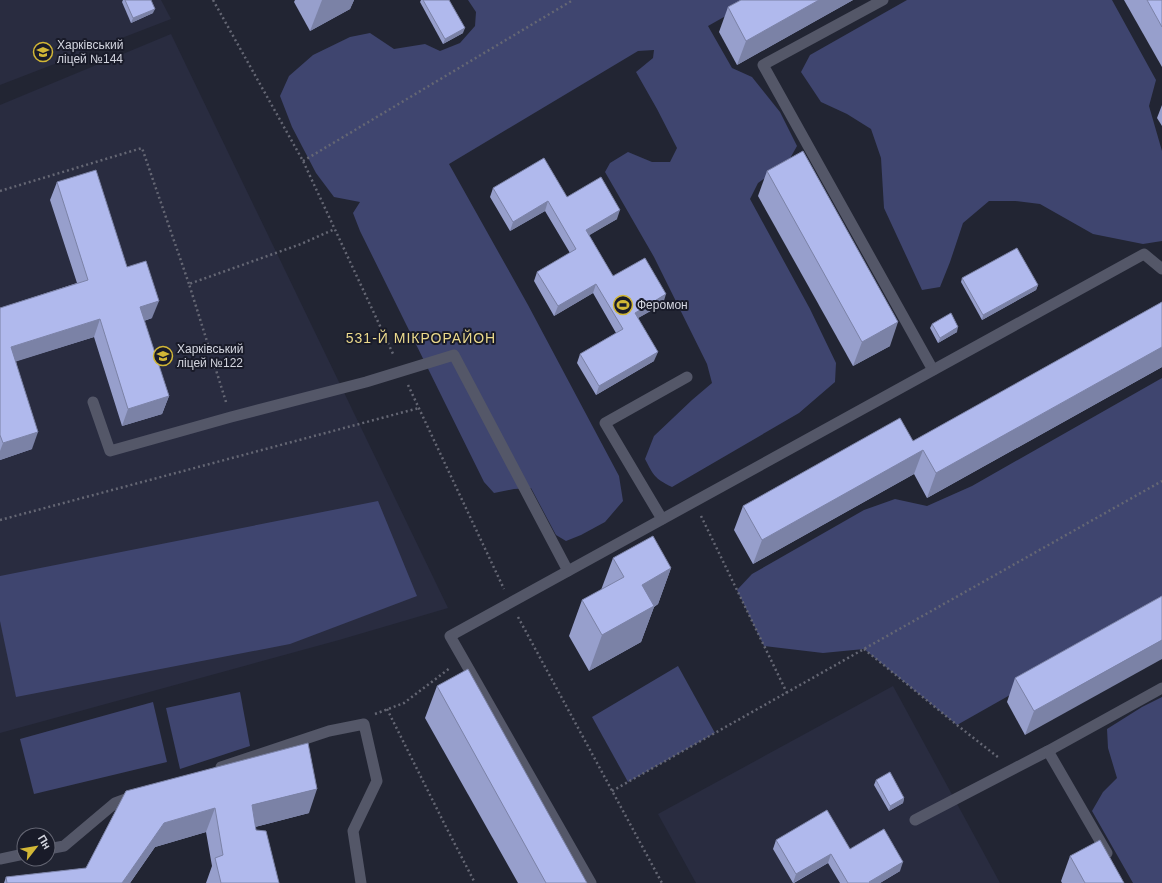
<svg xmlns="http://www.w3.org/2000/svg" width="1162" height="883" viewBox="0 0 1162 883" font-family="Helvetica,sans-serif">
  <style>
    .built { fill: #292c40 }
    .green { fill: #3f456f }
    .lines { fill: none; stroke-linecap: round; stroke-linejoin: round }
    .path { stroke: #656774; stroke-width: 2.5; stroke-dasharray: 2 3; stroke-linecap: butt }
    .service { stroke: #545768; stroke-width: 11 }
    .wall { fill: #979fcc }
    .shaded-wall { fill: #7b82a6 }
    .building { fill: #b0b9ed; stroke: #7b82a6 }
    .labels { text-anchor: middle; stroke-width: 4; stroke-linejoin: round; paint-order: stroke }
    .poi-label { font-size: 12px; fill: #d3d5df; stroke: #191b29; text-anchor: start }
    .quarter-label { font-size: 14px; letter-spacing: 1px; fill: #ecda8c; stroke: #191b29 }
  </style>
  <rect width="100%" height="100%" fill="#222533"/>
  <!-- built -->
  <g class="built">
    <path d="M0,0H161L171,19L0,85Z"/>
    <path d="M171,34L448,608L339,640L0,733V105Z"/>
    <path d="M893,686L1000,883H696L658,814Z"/>
  </g>
  <!-- green -->
  <g class="green">
    <path d="M468,0H754L708,26L732,68L752,77L780,112L797,146L788,162L758,183L750,199L810,309L836,363L835,382L799,413L672,487C654,478 654,476 645,459L654,436L692,400L712,383L707,364L654,257L605,172L610,163L628,152L652,162H670L677,148L657,109L636,72L653,58L654,50L638,51L449,164L528,305L619,476L623,501L605,522L581,535L566,541L556,535L531,488L514,489L494,493L484,482L360,231L353,213L360,202L334,197L316,173L292,127L280,96L289,76L313,55L350,37L370,33L394,49L425,44L440,51L460,43L475,26L476,12Z"/>
    <path d="M907,0H1112L1156,80L1149,106L1162,151V241L1143,244L1093,234L1040,204L1015,201H989L963,223L950,262L940,287L922,290L884,208L881,158L871,129L847,114L821,102L801,72L810,55Z"/>
    <path d="M1162,378V606L1105,641L957,725L864,649L823,653L764,646L737,590L752,574L864,510L895,499L927,506L972,486Z"/>
    <path d="M378,501L417,596L290,644L16,697L0,621V576Z"/>
    <path d="M678,666L715,733L628,782L592,717Z"/>
    <path d="M240,692L250,746L180,769L166,708Z"/>
    <path d="M1162,697V883H1133L1092,811L1103,792L1117,778L1108,748L1107,729L1142,707Z"/>
    <path d="M153,702L167,762L34,794L20,739Z"/>
  </g>
  <g class="lines">
    <!-- path -->
    <g class="path">
      <path d="M213,0L303,161L394,356"/>
      <path d="M303,161L573,0"/>
      <path d="M0,191L142,148L189,284"/>
      <path d="M408,385L504,589"/>
      <path d="M226,402L189,284L301,244L335,229"/>
      <path d="M701,516L787,693"/>
      <path d="M0,520L419,408"/>
      <path d="M518,617L662,883"/>
      <path d="M864,649L957,725L999,758"/>
      <path d="M387,709L445,825L475,883"/>
      <path d="M375,714L404,703L450,668"/>
      <path d="M612,791L1162,481"/>
    </g>
    <!-- service -->
    <g class="service">
      <path d="M883,0L763,65L933,370"/>
      <path d="M93,402L110,451L231,417L366,382L454,355L568,571"/>
      <path d="M662,519L605,423L687,377"/>
      <path d="M1048,751L1162,688"/>
      <path d="M221,767L329,731L364,724L377,781L353,831L361,883"/>
      <path d="M915,820L1048,751L1107,853"/>
      <path d="M48,849L64,846L115,803L134,796"/>
      <path d="M0,859L24,854"/>
      <path d="M591,883L450,636L1144,254L1162,269"/>
    </g>
  </g>
  <!-- wall -->
  <g class="wall">
    <path d="M123,0H151L153,13L131,23L122,2Z"/>
    <path d="M295,0H354L350,9L310,31L294,2Z"/>
    <path d="M421,0H449L463,33L443,44L420,2Z"/>
    <path d="M741,0H853L737,65L719,32L728,7Z"/>
    <path d="M1124,0H1162V67Z"/>
    <path d="M1162,105V126L1157,118Z"/>
    <path d="M767,171L890,346L853,366L758,196Z"/>
    <path d="M57,182L127,267L152,318L144,321L169,396L162,414L122,426L94,337L16,361L32,449L0,460V308L77,283L50,200Z"/>
    <path d="M493,188L567,197L617,219L589,235L613,276L663,304L638,318L654,361L596,395L577,363L580,354L616,333L593,293L554,316L534,281L537,272L570,253L545,211L510,231L490,197Z"/>
    <path d="M962,278L1038,285L1036,290L982,320L961,282Z"/>
    <path d="M1162,302V367L927,498L914,474L753,564L734,530L743,506L913,441Z"/>
    <path d="M932,324L957,332L938,343L930,328Z"/>
    <path d="M613,558L671,568L658,604L654,607L641,642L589,671L569,636L582,600L601,590Z"/>
    <path d="M1162,596L1025,735L1007,702L1015,678Z"/>
    <path d="M437,686L587,883H518L425,718Z"/>
    <path d="M876,780L904,798L903,803L889,811L874,785Z"/>
    <path d="M126,791L309,813L255,827L256,830L279,883H206L212,866L206,832L155,847L130,883H4L6,877L86,868Z"/>
    <path d="M776,840L850,849L900,871L880,883H840L828,863L794,883H793L773,849Z"/>
    <path d="M1070,856L1124,883H1062L1061,881Z"/>
  </g>
  <!-- shaded-wall -->
  <g class="shaded-wall">
    <path d="M322,0H354L350,9L310,31Z"/>
    <path d="M819,0H853L737,65L746,41Z"/>
    <path d="M155,9L153,13L131,23L133,18Z"/>
    <path d="M465,28L463,33L443,44L445,39Z"/>
    <path d="M548,201L545,211L510,231L513,222Z"/>
    <path d="M620,210L617,219L583,239L586,230Z"/>
    <path d="M596,284L593,293L554,316L558,306Z"/>
    <path d="M1038,285L1036,290L982,320L983,315Z"/>
    <path d="M666,294L663,304L631,322L635,313Z"/>
    <path d="M159,301L152,318L134,324L140,307Z"/>
    <path d="M100,319L94,337L5,365L11,347Z"/>
    <path d="M898,322L890,346L853,366L862,342Z"/>
    <path d="M958,327L957,332L938,343L940,338Z"/>
    <path d="M1162,347V367L927,498L936,473Z"/>
    <path d="M658,352L654,361L596,395L599,386Z"/>
    <path d="M169,396L162,414L122,426L128,409Z"/>
    <path d="M38,432L32,449L0,460V451L3,443Z"/>
    <path d="M923,450L914,474L753,564L762,540Z"/>
    <path d="M671,568L658,604L654,607L641,642L589,671L602,635L642,585Z"/>
    <path d="M1162,640V659L1025,735L1034,711Z"/>
    <path d="M317,789L309,813L243,830L252,805Z"/>
    <path d="M904,798L903,803L889,811L890,806Z"/>
    <path d="M215,808L206,832L155,847L130,883H122L164,823Z"/>
    <path d="M831,854L828,863L793,883L796,874Z"/>
    <path d="M903,862L900,871L880,883H869V882Z"/>
  </g>
  <!-- building -->
  <g class="building">
    <path d="M125,0H151L155,9L133,18Z"/>
    <path d="M423,0H449L465,28L445,39Z"/>
    <path d="M741,0H819L746,41L728,7Z"/>
    <path d="M1147,0H1162V27Z"/>
    <path d="M803,151L898,322L862,342L767,171Z"/>
    <path d="M544,158L567,197L601,177L620,210L586,230L613,276L645,258L666,294L635,313L658,352L599,386L580,354L623,329L596,284L558,306L537,272L576,249L548,201L513,222L493,188Z"/>
    <path d="M96,170L127,267L146,261L159,301L140,307L169,396L128,409L100,319L11,347L38,432L3,443L0,435V308L88,280L57,182Z"/>
    <path d="M1017,248L1038,285L983,315L962,278Z"/>
    <path d="M1162,302V347L936,473L923,450L762,540L743,506L900,418L913,441Z"/>
    <path d="M951,313L958,327L940,338L932,324Z"/>
    <path d="M653,536L671,568L642,585L654,606L602,635L582,600L624,577L613,558Z"/>
    <path d="M1162,596V640L1034,711L1015,678Z"/>
    <path d="M468,669L587,883H546L437,686Z"/>
    <path d="M308,743L317,789L252,805L256,830L266,831L279,883H221L215,858L223,855L215,808L164,823L122,883H7L6,877L86,868L126,791Z"/>
    <path d="M890,772L904,798L890,806L876,780Z"/>
    <path d="M827,810L850,849L884,829L903,862L869,882L870,883H848L831,854L796,874L776,840Z"/>
    <path d="M1100,840L1124,883H1085L1070,856Z"/>
  </g>
  <!-- icons -->
  <defs>
    <symbol id="school-ring" viewBox="-11 -11 22 22"><circle r="9.5" fill="#191b29" stroke="#d2b736" stroke-width="1.5"/><path d="M0-5L7-2L0 1L-7-2ZM-4 1L0 2.5L4 1V4Q0 6-4 4Z" fill="#d2b736"/></symbol>
    <symbol id="stadium-ring" viewBox="-11 -11 22 22"><circle r="9.5" fill="#191b29" stroke="#d2b736" stroke-width="1.5"/><path d="M0-5a6.5 5 0 1 0 0 10a6.5 5 0 1 0 0-10ZM-3.5-1.8h7v3.6h-7Z" fill="#d2b736"/></symbol>
  </defs>
  <g fill-rule="evenodd">
    <use href="#school-ring" x="32" y="41" width="22" height="22"/>
    <use href="#stadium-ring" x="612" y="294" width="22" height="22"/>
    <use href="#school-ring" x="152" y="345" width="22" height="22"/>
  </g>
  <g class="labels">
    <!-- poi labels -->
    <g class="poi-label">
      <text x="57" y="49">Харківський<tspan x="57" dy="14">ліцей №144</tspan></text>
      <text x="637" y="309">Феромон</text>
      <text x="177" y="353">Харківський<tspan x="177" dy="14">ліцей №122</tspan></text>
    </g>
    <!-- quarter labels -->
    <g class="quarter-label">
      <text x="421" y="343">531-Й МІКРОРАЙОН</text>
    </g>
  </g>
  <!-- north arrow -->
  <g transform="translate(36 847) rotate(59)"><circle r="19" fill="#191b29" stroke="#636572"/>
  <path d="M0-3L7 15L0 10L-7 15Z" fill="#d2b736"/>
  <text y="-6" font-size="11" font-weight="bold" text-anchor="middle" fill="#d3d5df">Пн</text>
  </g>
</svg>
